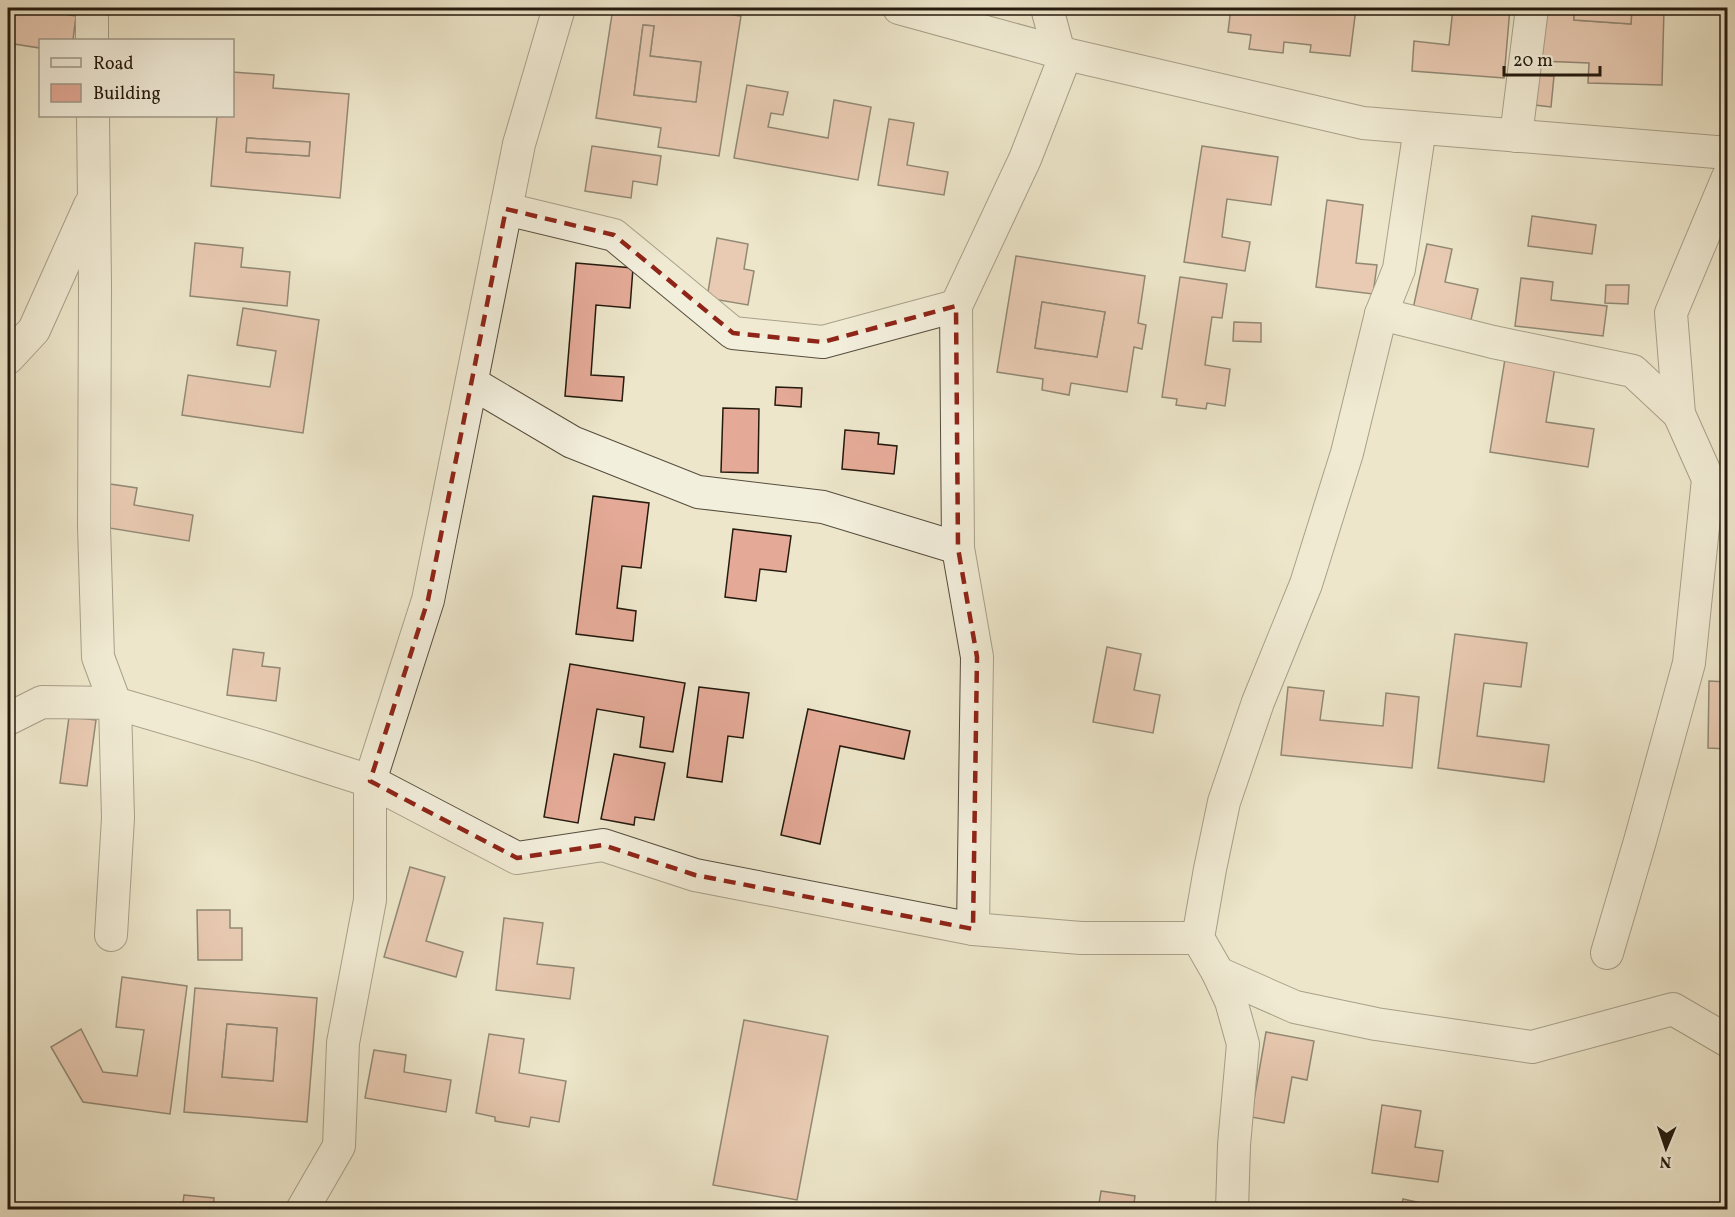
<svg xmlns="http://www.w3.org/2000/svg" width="1735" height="1217" viewBox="0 0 1735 1217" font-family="Vollkorn,serif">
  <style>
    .building { fill: #e4aa97; stroke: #241a0e; stroke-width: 1.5; fill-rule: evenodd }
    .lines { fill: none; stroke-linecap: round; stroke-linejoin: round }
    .minor-casing { stroke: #564d3d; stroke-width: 34 }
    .minor { stroke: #f3efdd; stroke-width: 32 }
    .marked { fill: none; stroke: #8f2418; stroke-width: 4.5; stroke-dasharray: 12 8; stroke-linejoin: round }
  </style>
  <rect width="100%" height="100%" fill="#ede6cb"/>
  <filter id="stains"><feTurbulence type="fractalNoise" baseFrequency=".00333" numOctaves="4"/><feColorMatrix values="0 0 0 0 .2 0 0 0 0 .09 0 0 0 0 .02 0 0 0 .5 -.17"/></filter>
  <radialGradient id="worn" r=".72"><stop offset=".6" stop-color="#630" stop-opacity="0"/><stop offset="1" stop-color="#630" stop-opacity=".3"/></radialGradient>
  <!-- building -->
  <g class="building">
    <path d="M11,8H46L45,11L76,16L73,40H40V48L8,43Z"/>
    <path d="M613,8H685L741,16L719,156L658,147L661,128L596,118ZM643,25L654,26L650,56L701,62L696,102L634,95Z"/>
    <path d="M1231,8H1356L1350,56L1310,52L1311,45L1284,42L1283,53L1249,49L1251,35L1228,32Z"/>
    <path d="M1453,8H1510L1504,78L1412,71L1414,41L1449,45Z"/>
    <path d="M1540,8H1574V20L1631,24L1632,8H1664L1662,85L1588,83L1589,63L1539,61Z"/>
    <path d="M1574,8H1632L1631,24L1574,20Z"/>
    <path d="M643,25L654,26L650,56L701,62L696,102L634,95Z"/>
    <path d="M232,72L274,75L273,88L349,94L340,198L211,186L217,116H232ZM247,138L310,142L309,156L246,152Z"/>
    <path d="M1538,75L1554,76L1551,107L1535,105Z"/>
    <path d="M747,85L788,92L783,115L771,113L768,127L828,138L834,100L871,107L858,180L734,158Z"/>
    <path d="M889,119L914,123L907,165L948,172L944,195L878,185Z"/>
    <path d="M247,138L310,142L309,156L246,152Z"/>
    <path d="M592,146L661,156L657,185L633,181L631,198L585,191Z"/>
    <path d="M1202,146L1278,157L1271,205L1227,199L1222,237L1250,242L1245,271L1184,262Z"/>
    <path d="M1327,200L1363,205L1356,263L1377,265L1373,294L1316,287Z"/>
    <path d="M1532,216L1596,225L1592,254L1528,246Z"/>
    <path d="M717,238L748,244L744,269L754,271L748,305L707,298Z"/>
    <path d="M195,243L243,248L241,267L290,272L287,306L190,296Z"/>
    <path d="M1427,244L1452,249L1445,282L1478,289L1471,320L1413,309Z"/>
    <path d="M1016,256L1145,276L1138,323L1146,325L1142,349L1134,347L1127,392L1071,383L1069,395L1042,390L1043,379L997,372ZM1042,302L1105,312L1097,357L1035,348Z"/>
    <path d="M576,263L633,268L630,308L596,305L591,375L624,377L622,401L565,396Z"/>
    <path d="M1180,277L1227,284L1222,318L1212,317L1205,365L1230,369L1225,406L1207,403L1206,409L1176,405L1177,399L1162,397Z"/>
    <path d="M1521,278L1553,282L1551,300L1607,306L1603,336L1515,326Z"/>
    <path d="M1606,285H1629L1628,304L1605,303Z"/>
    <path d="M1042,302L1105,312L1097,357L1035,348Z"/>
    <path d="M243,308L319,320L303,433L182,415L188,375L270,387L276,351L237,345Z"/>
    <path d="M1234,322L1261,323V342L1233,341Z"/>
    <path d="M1505,359L1555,367L1546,422L1594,429L1588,467L1490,452Z"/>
    <path d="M776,387L802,388L801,407L775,405Z"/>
    <path d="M723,408L759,409L758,473L721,472Z"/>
    <path d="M845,430L879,433L878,444L897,446L894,474L842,469Z"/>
    <path d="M110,484L137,488L134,505L193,515L189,541L103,527Z"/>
    <path d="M593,496L649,503L641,568L622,566L617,608L636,611L633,641L576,634Z"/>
    <path d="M733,529L791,536L786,572L760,569L756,601L725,597Z"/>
    <path d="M1455,634L1527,643L1521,687L1484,683L1477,736L1549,745L1544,782L1438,768Z"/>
    <path d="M1107,647L1141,654L1134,690L1160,695L1153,733L1093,722Z"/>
    <path d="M233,649L264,653L262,666L280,668L276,701L227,695Z"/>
    <path d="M570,664L685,683L673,752L640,747L644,717L597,709L578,823L544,817Z"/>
    <path d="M1709,681L1728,682V749L1708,748Z"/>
    <path d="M699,687L749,693L743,738L728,736L722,782L687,777Z"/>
    <path d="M1288,687L1324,691L1320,720L1383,726L1386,693L1419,697L1412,768L1281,755Z"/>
    <path d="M808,709L910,731L904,759L840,746L820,844L781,835Z"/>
    <path d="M69,717L96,720L87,786L60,783Z"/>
    <path d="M614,754L665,763L654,820L635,817L634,825L601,819Z"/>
    <path d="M410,867L445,877L426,941L463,952L456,977L384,957Z"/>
    <path d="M197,910H230V928H242V960H198Z"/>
    <path d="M504,918L543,923L537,964L574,968L570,999L496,990Z"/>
    <path d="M122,977L187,986L170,1114L83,1102L51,1047L81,1029L103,1072L137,1076L144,1030L116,1027Z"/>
    <path d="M195,988L317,998L307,1122L184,1112ZM227,1024L277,1028L273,1081L222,1077Z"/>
    <path d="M744,1020L828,1036L797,1200L713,1185Z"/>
    <path d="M227,1024L277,1028L273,1081L222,1077Z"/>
    <path d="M1266,1032L1314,1041L1307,1080L1292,1077L1284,1123L1251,1117Z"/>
    <path d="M489,1034L524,1039L519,1073L566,1081L559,1122L531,1117L529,1127L495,1121V1117L476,1113Z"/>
    <path d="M374,1050L406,1055L404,1072L451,1080L446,1112L365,1098Z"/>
    <path d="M1382,1105L1421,1111L1415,1147L1443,1151L1438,1182L1372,1173Z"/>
    <path d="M1101,1191L1135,1196L1133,1210H1098Z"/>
    <path d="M184,1195L214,1198L213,1210H182Z"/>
    <path d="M1403,1199L1453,1210H1401Z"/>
  </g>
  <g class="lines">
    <defs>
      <g id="minor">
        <path d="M92,8V40"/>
        <path d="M899,8L1066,54L1363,123L1728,153"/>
        <path d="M1047,8L1059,53"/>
        <path d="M93,116L95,285L94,527L98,657L115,703L118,818L111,935"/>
        <path d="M1516,136L1532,8"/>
        <path d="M506,209L614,235L733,333L823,342L956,306"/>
        <path d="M1381,314L1493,342L1633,371L1679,414"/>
        <path d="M8,358L34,330L90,205"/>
        <path d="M472,383L572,442L698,492L823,507L958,548"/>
        <path d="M8,719L42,702L115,703L264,747L370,781L517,858L603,845L695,875L973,929L1081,938H1198"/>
        <path d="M973,929L977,657L958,548L956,306L1025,159L1066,54"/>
        <path d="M1607,953L1640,841L1689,663L1708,479L1679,414L1671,313L1728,177"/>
        <path d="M1218,973L1295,1007L1376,1024L1532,1047L1673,1009L1728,1041"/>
        <path d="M302,1210L339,1146L343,1043L370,900V781L428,600L519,144L559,8"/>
        <path d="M1232,1210L1234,1145L1243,1044L1231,1001L1218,973L1198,938L1210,869L1224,802L1258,702L1306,584L1347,453L1381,314L1399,269L1420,128"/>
      </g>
    </defs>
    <!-- minor casing -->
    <use href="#minor" class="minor-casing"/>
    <!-- minor -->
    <use href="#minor" class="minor"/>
  </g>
  <!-- marked area -->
  <path d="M0 0H1735V1217H0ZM506,209L614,235L733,333L823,342L956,306L958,548L977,657L973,929L695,875L603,845L517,858L370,781L428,600Z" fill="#ede6cb" fill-opacity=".55" fill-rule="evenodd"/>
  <path class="marked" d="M506,209L614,235L733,333L823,342L956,306L958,548L977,657L973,929L695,875L603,845L517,858L370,781L428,600Z"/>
  <!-- margin -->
  <rect width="1735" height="1217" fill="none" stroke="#ede6cb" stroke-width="30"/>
  <rect x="9" y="9" width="1717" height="1199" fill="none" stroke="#241a0e" stroke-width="3"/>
  <rect x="15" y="15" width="1705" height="1187" fill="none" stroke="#241a0e" stroke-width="1.5"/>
  <!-- legend -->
  <rect x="39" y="39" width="195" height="78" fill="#f3efdd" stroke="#a09a8a" stroke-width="1.5"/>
  <rect x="51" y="58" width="30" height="9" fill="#f3efdd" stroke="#a09a8a" stroke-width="1.5"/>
  <text x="93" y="69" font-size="18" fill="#241a0e">Road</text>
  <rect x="51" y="84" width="30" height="18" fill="#e4aa97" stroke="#a09a8a" stroke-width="1.5"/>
  <text x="93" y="99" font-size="18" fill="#241a0e">Building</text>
  <!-- north arrow -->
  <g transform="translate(1666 1148) rotate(182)" stroke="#f3efdd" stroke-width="4.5" paint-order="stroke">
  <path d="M0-4.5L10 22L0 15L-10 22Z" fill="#241a0e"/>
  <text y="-9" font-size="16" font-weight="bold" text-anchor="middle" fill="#241a0e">N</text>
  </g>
  <!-- scale -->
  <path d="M1504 66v9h96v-9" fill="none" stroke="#241a0e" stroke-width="3"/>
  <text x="1513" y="66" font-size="18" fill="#241a0e" stroke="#f3efdd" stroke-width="4.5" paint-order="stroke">20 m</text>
  <rect width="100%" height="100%" filter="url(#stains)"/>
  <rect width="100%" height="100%" fill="url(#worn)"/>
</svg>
